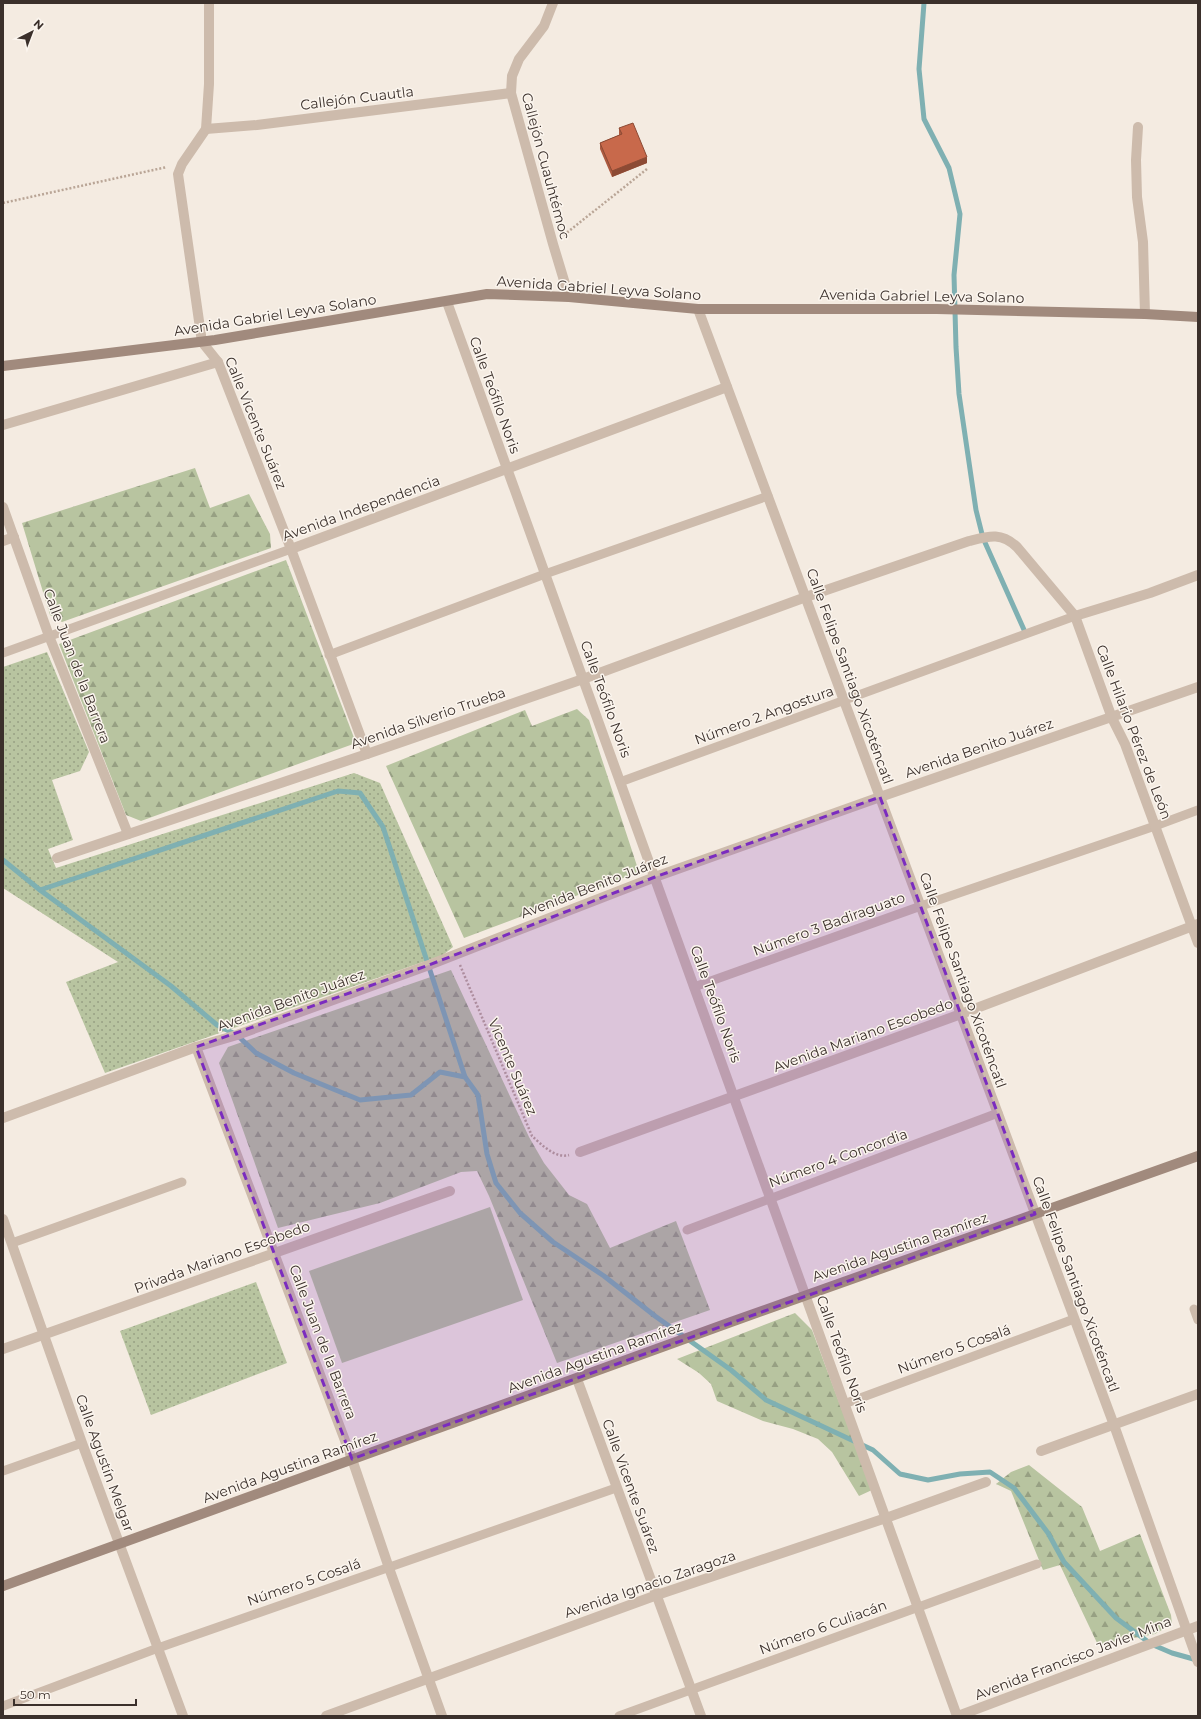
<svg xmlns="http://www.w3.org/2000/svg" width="1201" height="1719" viewBox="0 0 1201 1719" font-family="Montserrat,sans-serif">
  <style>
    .grass { fill: url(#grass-dots) }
    .forest { fill: url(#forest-firs) }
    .garden { fill: #b8c4a0 }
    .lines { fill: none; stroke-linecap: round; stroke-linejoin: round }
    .stream { stroke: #7fb0b2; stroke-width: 5 }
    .path { stroke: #b9a596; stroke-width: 2.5; stroke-dasharray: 2 2; stroke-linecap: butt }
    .lane { stroke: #cdbbac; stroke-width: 9 }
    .street { stroke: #cdbbac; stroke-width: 10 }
    .secondary { stroke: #a18a7d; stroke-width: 10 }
    .wall { fill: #ac5a40 }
    .shaded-wall { fill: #8c4a34 }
    .building { fill: #c8694b; stroke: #8c4a34 }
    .marked { fill: #7b2cbf; fill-opacity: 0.2; stroke: #7b2cbf; stroke-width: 3; stroke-dasharray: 8 5; stroke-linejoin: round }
    .labels { text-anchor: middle; stroke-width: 3; stroke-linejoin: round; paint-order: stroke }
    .street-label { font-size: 14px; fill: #3b302b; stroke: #fbf5ee }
  </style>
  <defs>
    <pattern id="grass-dots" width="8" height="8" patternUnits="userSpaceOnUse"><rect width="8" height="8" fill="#b8c4a0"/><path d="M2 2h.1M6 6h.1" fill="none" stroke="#97a083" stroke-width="1.8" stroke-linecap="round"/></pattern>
    <pattern id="forest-firs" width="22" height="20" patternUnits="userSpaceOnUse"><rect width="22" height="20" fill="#b8c4a0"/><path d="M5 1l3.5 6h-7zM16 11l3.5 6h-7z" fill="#97a083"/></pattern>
  </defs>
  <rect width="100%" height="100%" fill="#f4ebe1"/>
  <!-- grass -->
  <g class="grass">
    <path d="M47,652L89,752L80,771L52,780L73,840L48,849L56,868L354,773L380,783L453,947L443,955L105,1073L66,982L118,962L3,888V667Z"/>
    <path d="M256,1282L287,1363L151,1415L120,1331Z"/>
  </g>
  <!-- forest -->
  <g class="forest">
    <path d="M195,468L210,508L249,494L270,534L271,548L62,622L50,615L22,523Z"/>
    <path d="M286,560L356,743L141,821L126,815L59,644Z"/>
    <path d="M577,709L589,720L639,872L464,938L386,766L525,710L532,726Z"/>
    <path d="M451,970L529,1137L544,1163L569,1195L587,1204L610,1248L676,1221L710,1310L557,1363L489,1196L477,1171L461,1172L380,1203L278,1228L219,1063L228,1047Z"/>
    <path d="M795,1313L812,1330L872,1490L859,1496L832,1452L818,1439L793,1429L763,1421L717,1401L711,1384L699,1373L677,1359Z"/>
    <path d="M1029,1465L1082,1507L1100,1551L1140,1534L1171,1615L1172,1624L1155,1634L1098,1645L1060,1565L1043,1570L1011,1491L996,1484L1011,1472Z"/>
  </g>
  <!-- garden -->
  <path class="garden" d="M490,1207L523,1300L342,1363L309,1271Z"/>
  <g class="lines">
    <!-- stream -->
    <g class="stream">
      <path d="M924,3L919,69L924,119L949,168L960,214L954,275L956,347L959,394L976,510L983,538L1025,632"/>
      <path d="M3,860L40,890L171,986L217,1025L237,1035L256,1053L294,1073L360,1100L411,1095L440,1072L465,1077L478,1095L487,1154L496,1183L520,1213L553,1242L604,1276L655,1316L731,1370L766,1400L873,1450L900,1474L928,1480L960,1474L990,1472L1014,1488L1048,1533L1064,1562L1116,1618L1151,1644L1172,1653L1197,1660"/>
      <path d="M40,890L338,791L360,793L383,827L465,1077"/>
    </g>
    <!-- path -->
    <g class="path">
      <path d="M3,203L167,167"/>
      <path d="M564,235L647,169"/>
      <path d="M460,965L532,1136C541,1144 555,1159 569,1155"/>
    </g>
    <!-- lane -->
    <g class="lane">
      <path d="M3,653L291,549"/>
      <path d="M329,655L545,574L768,496"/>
      <path d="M620,782L1075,616"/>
      <path d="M694,987L921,906L1155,826L1198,810"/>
      <path d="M687,1230L998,1113"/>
      <path d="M12,1243L182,1182"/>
      <path d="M1194,1309L1198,1320"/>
      <path d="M844,1404L1074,1319"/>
      <path d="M3,1471L82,1443"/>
      <path d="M3,1706L158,1648L616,1488"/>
      <path d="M619,1716L1037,1564"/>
    </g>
    <!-- street -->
    <g class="street">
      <path d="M209,3V84L206,129L182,164L178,174L202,342L218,362L291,549L367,754"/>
      <path d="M553,3L544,26L519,59L512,76L511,93L553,244L569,297"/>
      <path d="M1138,127L1136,160L1137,197L1143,242L1145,314"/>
      <path d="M206,129L257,125L511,93"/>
      <path d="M447,302L957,1716"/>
      <path d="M698,309L1114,1425L1198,1662"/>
      <path d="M3,425L218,362"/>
      <path d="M3,507L49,636L128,834"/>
      <path d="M3,541L14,537"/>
      <path d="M291,549L727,387"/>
      <path d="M1075,616L1150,593L1198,575"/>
      <path d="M57,858L367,754L583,679L806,597L969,541C989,536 1001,532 1017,547L1075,616L1112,718L1125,744L1198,943"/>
      <path d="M196,1047L352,1459L389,1568L442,1716"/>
      <path d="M3,1118L196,1047L237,1035L429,965L655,877L880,797L1198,687"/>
      <path d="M580,1152L961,1014L1198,924"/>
      <path d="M3,1219L82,1443L183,1716"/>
      <path d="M3,1349L450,1191"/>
      <path d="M577,1379L701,1716"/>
      <path d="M1041,1451L1198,1394"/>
      <path d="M326,1716L657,1595L886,1518L986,1482"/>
      <path d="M958,1716L1198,1626"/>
    </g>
    <!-- secondary -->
    <g class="secondary">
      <path d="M3,366L215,340L487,294L569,297L698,309H937L1145,314L1198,317"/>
      <path d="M3,1586L731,1322L1198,1156"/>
    </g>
  </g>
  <!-- wall -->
  <path class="wall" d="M619,128L647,163L612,177L600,149V143L619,135Z"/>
  <!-- shaded-wall -->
  <path class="shaded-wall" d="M647,157V163L612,177V171Z"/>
  <!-- building -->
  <path class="building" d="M633,123L647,157L612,171L600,143L622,134L619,128Z"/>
  <!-- marked area -->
  <path class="marked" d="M880,797L1035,1214L352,1459L196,1047L429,965L655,877Z"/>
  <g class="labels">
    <!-- street labels -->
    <g class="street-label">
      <text transform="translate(357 98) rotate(-7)" y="5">Callejón Cuautla</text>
      <text transform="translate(546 166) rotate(75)" y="5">Callejón Cuauhtémoc</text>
      <text transform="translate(599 288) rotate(4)" y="5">Avenida Gabriel Leyva Solano</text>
      <text transform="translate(922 296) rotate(1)" y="5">Avenida Gabriel Leyva Solano</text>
      <text transform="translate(275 315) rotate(-9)" y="5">Avenida Gabriel Leyva Solano</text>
      <text transform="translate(495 395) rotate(70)" y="5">Calle Teófilo Noris</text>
      <text transform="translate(256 423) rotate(68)" y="5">Calle Vicente Suárez</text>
      <text transform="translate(361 508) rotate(-20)" y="5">Avenida Independencia</text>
      <text transform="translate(77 666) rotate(69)" y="5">Calle Juan de la Barrera</text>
      <text transform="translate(850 676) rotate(70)" y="5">Calle Felipe Santiago Xicoténcatl</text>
      <text transform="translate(606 699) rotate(70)" y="5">Calle Teófilo Noris</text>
      <text transform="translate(764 715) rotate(-20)" y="5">Número 2 Angostura</text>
      <text transform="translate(428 718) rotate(-19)" y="5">Avenida Silverio Trueba</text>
      <text transform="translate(1134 732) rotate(69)" y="5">Calle Hilario Pérez de León</text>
      <text transform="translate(979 748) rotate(-19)" y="5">Avenida Benito Juárez</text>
      <text transform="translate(594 886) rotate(-21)" y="5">Avenida Benito Juárez</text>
      <text transform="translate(829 924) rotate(-20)" y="5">Número 3 Badiraguato</text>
      <text transform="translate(963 980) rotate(70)" y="5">Calle Felipe Santiago Xicoténcatl</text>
      <text transform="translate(291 1000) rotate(-20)" y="5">Avenida Benito Juárez</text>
      <text transform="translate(716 1004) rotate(70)" y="5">Calle Teófilo Noris</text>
      <text transform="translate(863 1035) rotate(-20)" y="5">Avenida Mariano Escobedo</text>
      <text transform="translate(513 1067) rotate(67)" y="5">Vicente Suárez</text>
      <text transform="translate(838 1158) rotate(-20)" y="5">Número 4 Concordia</text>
      <text transform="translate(900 1247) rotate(-19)" y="5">Avenida Agustina Ramírez</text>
      <text transform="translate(222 1257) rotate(-20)" y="5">Privada Mariano Escobedo</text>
      <text transform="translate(1076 1284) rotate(70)" y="5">Calle Felipe Santiago Xicoténcatl</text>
      <text transform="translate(323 1342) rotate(69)" y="5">Calle Juan de la Barrera</text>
      <text transform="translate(954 1349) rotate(-20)" y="5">Número 5 Cosalá</text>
      <text transform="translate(842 1354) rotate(70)" y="5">Calle Teófilo Noris</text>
      <text transform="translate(595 1357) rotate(-20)" y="5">Avenida Agustina Ramírez</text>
      <text transform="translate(105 1463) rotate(70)" y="5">Calle Agustín Melgar</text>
      <text transform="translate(290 1467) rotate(-20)" y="5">Avenida Agustina Ramírez</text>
      <text transform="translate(631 1486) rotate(70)" y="5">Calle Vicente Suárez</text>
      <text transform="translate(304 1582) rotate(-19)" y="5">Número 5 Cosalá</text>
      <text transform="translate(650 1584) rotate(-19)" y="5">Avenida Ignacio Zaragoza</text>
      <text transform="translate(823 1627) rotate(-20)" y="5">Número 6 Culiacán</text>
      <text transform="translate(1073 1658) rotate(-21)" y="5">Avenida Francisco Javier Mina</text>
    </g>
  </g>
  <!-- border -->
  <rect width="1201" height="1719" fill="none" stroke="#3b302b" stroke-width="8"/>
  <!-- north arrow -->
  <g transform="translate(32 32) rotate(42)" stroke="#fbf5ee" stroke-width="3" paint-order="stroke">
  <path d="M0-3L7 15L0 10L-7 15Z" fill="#3b302b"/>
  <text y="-6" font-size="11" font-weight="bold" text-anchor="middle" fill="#3b302b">N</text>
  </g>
  <!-- scale -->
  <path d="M14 1699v6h122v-6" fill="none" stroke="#3b302b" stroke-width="2"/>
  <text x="20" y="1699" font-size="12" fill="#3b302b" stroke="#fbf5ee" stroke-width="3" paint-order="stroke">50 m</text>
</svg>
